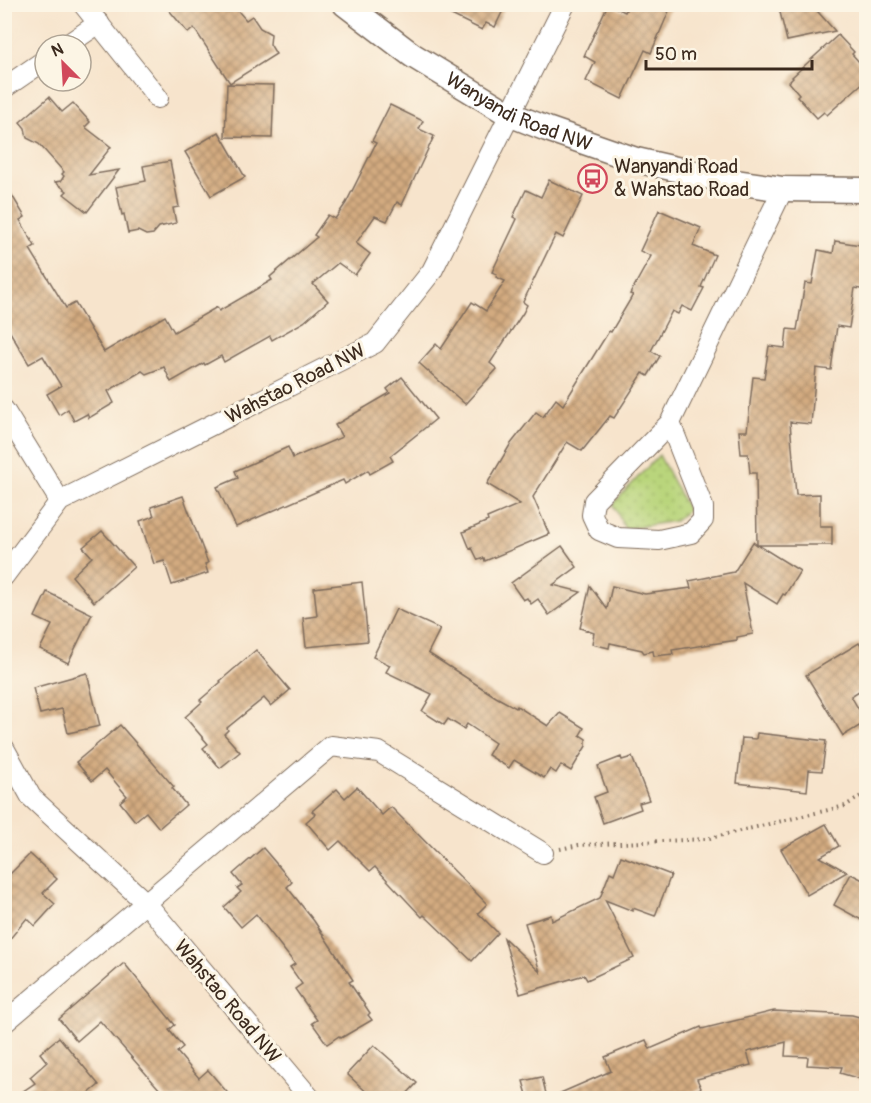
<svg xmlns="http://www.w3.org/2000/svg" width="871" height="1103" viewBox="0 0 871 1103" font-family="Pangolin,sans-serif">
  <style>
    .grass { fill: url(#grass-dots); stroke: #7a804c; stroke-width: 1.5 }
    .building { fill: url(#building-cross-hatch) }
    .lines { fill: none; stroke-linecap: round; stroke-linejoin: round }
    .minor-casing { stroke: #7d6b5b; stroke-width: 22 }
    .tertiary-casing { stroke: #7d6b5b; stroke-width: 27 }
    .path { stroke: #7d6b5b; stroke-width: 4; stroke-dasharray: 1.5 4.5; stroke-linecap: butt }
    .minor { stroke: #fff; stroke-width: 20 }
    .tertiary { stroke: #fff; stroke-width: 24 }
    .labels { text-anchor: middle; stroke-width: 6; stroke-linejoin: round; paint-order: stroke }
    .street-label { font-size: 20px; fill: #3b2a1e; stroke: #fcf5e5 }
    .poi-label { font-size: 20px; fill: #3b2a1e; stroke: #fcf5e5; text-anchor: start }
  </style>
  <defs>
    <pattern id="grass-dots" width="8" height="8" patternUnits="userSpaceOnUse" patternTransform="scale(1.5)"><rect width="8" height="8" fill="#b9d57b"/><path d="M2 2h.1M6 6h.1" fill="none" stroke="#a0b76a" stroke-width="1.8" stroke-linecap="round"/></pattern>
    <pattern id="building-cross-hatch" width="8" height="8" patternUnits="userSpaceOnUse" patternTransform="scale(1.5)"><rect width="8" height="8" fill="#d3ab80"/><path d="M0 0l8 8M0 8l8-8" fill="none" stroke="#ac8b68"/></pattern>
  </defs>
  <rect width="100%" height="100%" fill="#fcf5e5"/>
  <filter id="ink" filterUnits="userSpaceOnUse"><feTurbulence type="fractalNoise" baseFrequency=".0167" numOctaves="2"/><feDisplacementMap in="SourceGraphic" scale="12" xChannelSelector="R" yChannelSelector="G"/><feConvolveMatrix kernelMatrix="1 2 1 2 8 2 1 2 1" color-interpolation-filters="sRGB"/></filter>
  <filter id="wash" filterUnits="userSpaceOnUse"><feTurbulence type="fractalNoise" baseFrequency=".008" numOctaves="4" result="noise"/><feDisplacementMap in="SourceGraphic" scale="24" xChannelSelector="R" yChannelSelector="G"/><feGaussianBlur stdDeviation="1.35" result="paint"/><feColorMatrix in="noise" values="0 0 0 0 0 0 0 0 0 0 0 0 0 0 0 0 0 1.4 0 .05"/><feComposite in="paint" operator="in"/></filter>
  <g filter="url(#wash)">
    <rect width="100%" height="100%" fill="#f7e4cc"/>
    <!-- grass -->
    <path class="grass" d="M659,455L688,510L675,521L625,529L613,504Z"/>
    <g id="blocks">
      <!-- building -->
      <g class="building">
        <path d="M164,4H232L246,20L252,16L260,28L271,34L270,44L276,54L230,83L194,28L188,33Z"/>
        <path d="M429,4H506L495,27L486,23L482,30Z"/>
        <path d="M608,4L625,12L629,4H672L651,53L645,50L622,99L586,81L595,62L584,56Z"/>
        <path d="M778,4H811L835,31L787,41Z"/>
        <path d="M838,35L854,52L852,54L867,71V79L827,115L824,112L817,118L797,96L799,94L789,82L793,78L792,77Z"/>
        <path d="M227,84L274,85L272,138L225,137Z"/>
        <path d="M49,97L62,112L73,103L90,122L85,127L111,147L89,175L119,170L87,212L64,194L67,191L55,182L61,181L64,176L62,174L64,172L39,144L27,138L25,128L20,122Z"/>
        <path d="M390,105L423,121L419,129L434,136L402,205L397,202L387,221L375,216L356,243L370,254L355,275L338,263L313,284L328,301L304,322L272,340L270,336L224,362L221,356L205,365L204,363L171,382L164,367L146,374L142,371L108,391L114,403L89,418L87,414L74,421L68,409L59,415L47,394L61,386L43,356L29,364L4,322V182L25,217L20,220L35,246L30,249L66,308L75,303L104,352L165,316L174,332L217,307L219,311L272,280L270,277L317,237L314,235L328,215L335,219L346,203L376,143L372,141Z"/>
        <path d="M219,132L245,177L211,196L185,152Z"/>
        <path d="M170,161L179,207L173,208L176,223L159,227L153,234L146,235L138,231L128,233L124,214L122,215L116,187L146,181L143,166Z"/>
        <path d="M549,180L583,196L563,238L556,234L523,302L527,305L523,313L490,363L497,369L465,404L419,363L436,344L441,349L472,302L486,311L505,281L496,277L497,274L492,272L517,219L513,217L526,190L541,197Z"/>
        <path d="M659,210L701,228L693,246L715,255L701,287L704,288L692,311L682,306L678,314L672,311L651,351L660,356L648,376L643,373L614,418L610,416L582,451L567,442L533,497L549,534L485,561L484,558L478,560L472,548L470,549L463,532L488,521L487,518L520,504L487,484L510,445L536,412L543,417L556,399L563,405L609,331L611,332L633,295L630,294L651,256L640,251Z"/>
        <path d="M835,241L867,246V290L855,288L849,328L837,326L831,370L816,368L811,424L790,422L796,495L820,494V526H832V545H758L800,571L785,595L783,594L777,604L743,583L753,634L737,637V640L672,650L673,654L654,656L653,651L644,653L642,650L610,643L609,648L592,644L594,633L580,628L590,586L607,609L612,586L645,594L691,588L689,581L734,572L753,542L757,545L756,473H750L748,454H741L739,431H747L753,377L764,378L769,346L785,348L787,329L797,330L805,283L812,284L818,250L833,253Z"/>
        <path d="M402,377L436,419L390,456L393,461L370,474L368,470L345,484L343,480L236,527L217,487L238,478L235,471L288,447L293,458L342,437L335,425L390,393L387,389Z"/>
        <path d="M183,496L208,563L205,564L208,573L172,585L164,561L154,564L140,521L154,516L151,507Z"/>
        <path d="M102,531L134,567L94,602L72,576L92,557L83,547Z"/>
        <path d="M562,546L577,567L553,585L581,592L549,615L538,599L531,604L527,598L523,600L511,583Z"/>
        <path d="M362,582L368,641L306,647L303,618L317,616L314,588Z"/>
        <path d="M47,592L92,614L68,663L40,649L52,625L35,617Z"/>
        <path d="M396,609L440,629L428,653L496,697L516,708L517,706L548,726L560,713L584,728L580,735L586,739V746L571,771L561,765L556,773L550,769L544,778L514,760L509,768L488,755L495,743L467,724L464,729L448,719L444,725L422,711L432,694L386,672L390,665L373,657Z"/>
        <path d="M859,643L867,655V686L851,696L866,722L843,736L806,675Z"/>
        <path d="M256,650L290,690L271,706L264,698L227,728L228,730L224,734L240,752L220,768L203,748L208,744L185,717L202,702L200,700L221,682L220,681Z"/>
        <path d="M87,673L100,726L68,733L62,709L40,714L33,688Z"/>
        <path d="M120,725L174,787L172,788L186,805L159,828L146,812L135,821L120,802L127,796L105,770L92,781L76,762Z"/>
        <path d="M757,733L826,741L822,771L809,770L807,791L737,783L742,738L756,739Z"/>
        <path d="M621,757L622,760L632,757L649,800L639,803L641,809L603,823L594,797L607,792L598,766Z"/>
        <path d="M357,787L382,815L391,807L487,904L478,913L498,933L472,961L424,915L422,917L375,867L370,871L340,841L330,850L306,822L315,814L312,811L337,789L345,798Z"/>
        <path d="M826,824L839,846L820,857L847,872L807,895L781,849Z"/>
        <path d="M263,848L292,882L287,887L314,921L353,980L349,982L370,1013L368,1015L372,1020L341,1038L339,1036L327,1044L312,1023L317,1020L295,989L302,984L290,967L295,964L256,914L241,927L224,907L241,892L237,888L242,885L233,874Z"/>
        <path d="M30,854L57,879L43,893L55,904L35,926L27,918L4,946V880Z"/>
        <path d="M621,856L671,875L655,916L633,908V911L605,900L634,958L587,980L584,975L520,994L504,938L540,972L525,923L551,915L552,921L600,898L610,872L614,874Z"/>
        <path d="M851,874L867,882V923L834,905Z"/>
        <path d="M124,963L175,1025L169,1030L183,1047L177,1052L199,1078L208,1070L232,1098H167L100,1021L77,1041L59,1019Z"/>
        <path d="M774,1011L852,1015L867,1019V1081L840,1073L842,1067L807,1065L808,1057L785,1056L786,1042L747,1052L751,1065L697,1079L701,1088L679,1098H549L611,1071L605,1057L646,1040L650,1049L701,1027L702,1029Z"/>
        <path d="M59,1037L99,1085L83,1098H13L35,1083L30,1077L47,1062L40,1053Z"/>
        <path d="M374,1045L417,1083L403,1098H373L347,1074Z"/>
        <path d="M542,1077L547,1098H528L523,1081Z"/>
      </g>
    </g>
  </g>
  <g filter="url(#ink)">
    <use href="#blocks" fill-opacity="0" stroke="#7d6b5b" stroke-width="1.5"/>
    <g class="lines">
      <defs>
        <g id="minor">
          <path d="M83,4L158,98"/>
          <path d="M67,45L99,23"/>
          <path d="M4,88L45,60"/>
          <path d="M4,410L60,501"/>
          <path d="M670,423L703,507V520L691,533L659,540L618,538L599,530L592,515L594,501L670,423L783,189"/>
          <path d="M4,576L60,501L375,343L432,271L565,4"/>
          <path d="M4,748L31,797L146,903L310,1098"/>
          <path d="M4,1023L331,746L379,752L543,853"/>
        </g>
        <g id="tertiary">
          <path id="s1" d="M345,4L412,55L509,114L547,129L636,160L729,181L783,189L866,190"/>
        </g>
      </defs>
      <!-- minor casing -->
      <use href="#minor" class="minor-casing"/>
      <!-- tertiary casing -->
      <use href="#tertiary" class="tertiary-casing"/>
      <!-- path -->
      <path class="path" d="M560,849L579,845L706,839L845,806L866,793"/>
      <!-- minor -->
      <use href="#minor" class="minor"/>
      <!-- tertiary -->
      <use href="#tertiary" class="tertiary"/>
    </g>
  </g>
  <!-- icons -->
  <defs>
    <symbol id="bus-ring" viewBox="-11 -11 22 22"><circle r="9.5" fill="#fcf5e5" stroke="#d1495b" stroke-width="1.5"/><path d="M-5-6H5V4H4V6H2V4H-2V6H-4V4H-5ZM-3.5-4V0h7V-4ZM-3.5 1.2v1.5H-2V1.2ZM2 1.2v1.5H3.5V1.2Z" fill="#d1495b"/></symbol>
  </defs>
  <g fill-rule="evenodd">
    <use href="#bus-ring" x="576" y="162" width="33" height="33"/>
  </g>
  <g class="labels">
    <!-- street labels -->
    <g class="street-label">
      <text dy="7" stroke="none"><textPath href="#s1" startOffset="206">Wanyandi Road NW</textPath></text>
      <text transform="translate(295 383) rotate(-27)" y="7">Wahstao Road NW</text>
      <text transform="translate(228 1001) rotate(50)" y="7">Wahstao Road NW</text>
    </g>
    <!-- poi labels -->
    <g class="poi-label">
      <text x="614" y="173">Wanyandi Road<tspan x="614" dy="23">&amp; Wahstao Road</tspan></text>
    </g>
  </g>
  <!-- margin -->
  <rect width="871" height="1103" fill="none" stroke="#fcf5e5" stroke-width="24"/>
  <!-- north arrow -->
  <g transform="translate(63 63) rotate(336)"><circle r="28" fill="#fcf5e5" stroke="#afa495" stroke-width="1.5"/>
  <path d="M0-4.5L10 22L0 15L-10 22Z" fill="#d1495b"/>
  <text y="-9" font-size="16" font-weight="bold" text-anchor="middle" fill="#3b2a1e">N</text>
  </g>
  <!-- scale -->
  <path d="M646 60v9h166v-9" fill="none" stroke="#3b2a1e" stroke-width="3"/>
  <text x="655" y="60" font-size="18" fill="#3b2a1e" stroke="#fcf5e5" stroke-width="4.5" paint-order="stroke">50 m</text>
</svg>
